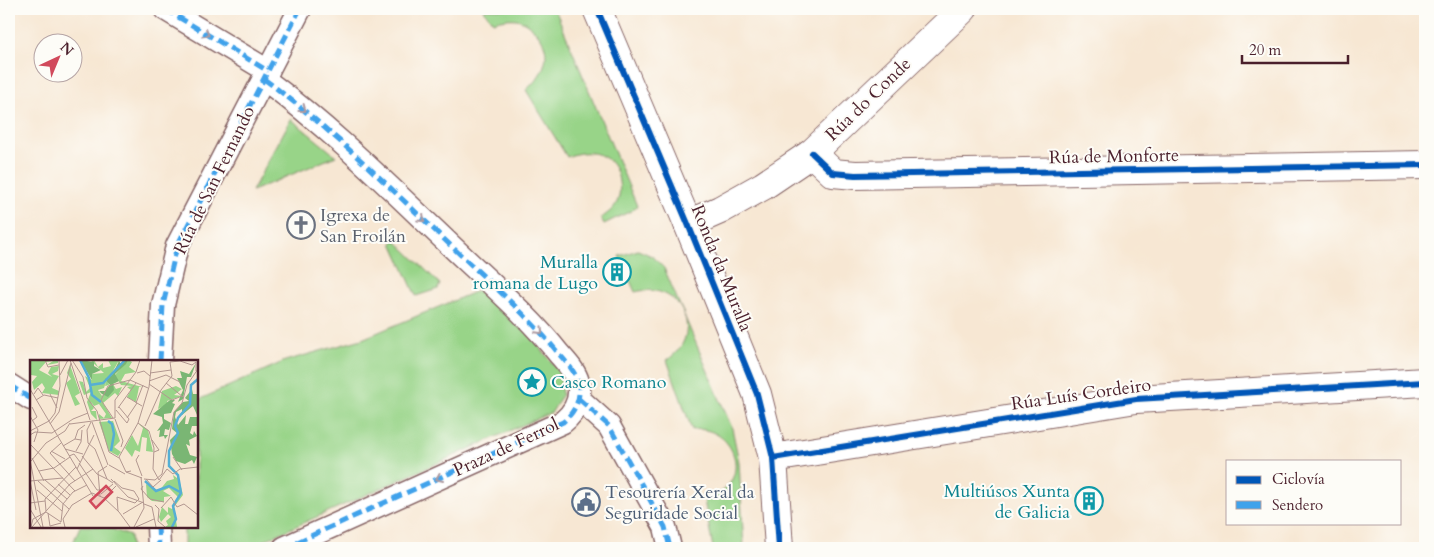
<svg xmlns="http://www.w3.org/2000/svg" width="1434" height="557" viewBox="0 0 1434 557" font-family="Cardo,serif">
  <style>
    .green { fill: #98d488; stroke: #717a5a }
    .lines { fill: none; stroke-linecap: round; stroke-linejoin: round }
    .pedestrian-casing { stroke: #876566; stroke-width: 25 }
    .minor-casing { stroke: #876566; stroke-width: 30 }
    .tertiary-casing { stroke: #876566; stroke-width: 30 }
    .pedestrian { stroke: #fff; stroke-width: 22 }
    .minor { stroke: #fff; stroke-width: 28 }
    .tertiary { stroke: #fff; stroke-width: 28 }
    .quiet { stroke: #40a2eb; stroke-width: 5; stroke-dasharray: 10 5; stroke-linecap: butt }
    .cycleway-casing { stroke: #fdfcf7; stroke-width: 9 }
    .cycleway { stroke: #0057b8; stroke-width: 6 }
    .oneway { stroke: #ae9aa0 }
    .labels { text-anchor: middle; stroke-width: 4; stroke-linejoin: round; paint-order: stroke }
    .street-label { font-size: 18px; fill: #4a1f2b; stroke: #fdfcf7 }
    .worship-label { font-size: 18px; fill: #5b616d; stroke: #fdfcf7; text-anchor: start }
    .culture-label { font-size: 18px; fill: #0d838f; stroke: #fdfcf7; text-anchor: end }
    .service-label { font-size: 18px; fill: #4e5e75; stroke: #fdfcf7; text-anchor: start }
    .inset-river { fill: none; stroke: #56afd4; stroke-width: 2.5 }
    .inset-road { fill: none; stroke: #b29790; stroke-width: 1 }
    .view { fill: #d1495b; fill-opacity: 0.15; stroke: #d1495b; stroke-width: 2.5 }
    .inset-edge { fill: none; stroke: #4a1f2b; stroke-width: 2.5 }
  </style>
  <rect width="100%" height="100%" fill="#fdfcf7"/>
  <filter id="ink" filterUnits="userSpaceOnUse"><feTurbulence type="fractalNoise" baseFrequency=".02" numOctaves="2"/><feDisplacementMap in="SourceGraphic" scale="10" xChannelSelector="R" yChannelSelector="G"/><feConvolveMatrix kernelMatrix="1 2 1 2 8 2 1 2 1" color-interpolation-filters="sRGB"/></filter>
  <filter id="wash" filterUnits="userSpaceOnUse"><feTurbulence type="fractalNoise" baseFrequency=".0096" numOctaves="4" result="noise"/><feDisplacementMap in="SourceGraphic" scale="20" xChannelSelector="R" yChannelSelector="G"/><feGaussianBlur stdDeviation="1.12" result="paint"/><feColorMatrix in="noise" values="0 0 0 0 0 0 0 0 0 0 0 0 0 0 0 0 0 1.4 0 .05"/><feComposite in="paint" operator="in"/></filter>
  <g filter="url(#wash)">
    <rect width="100%" height="100%" fill="#f7e7d3"/>
    <!-- green -->
    <g class="green">
      <path d="M483,9H555L637,206L631,211L604,224L601,218C607,214 614,209 617,202C620,196 620,188 619,182C616,154 590,147 567,157L526,90C547,72 555,48 532,28C528,24 522,20 516,19C508,18 500,20 493,22Z"/>
      <path d="M291,119L336,156L252,191Z"/>
      <path d="M395,240L440,284L438,289L416,296L392,243Z"/>
      <path d="M638,250L652,256L664,268L732,428L739,462L744,548H713L704,500C712,497 719,495 725,489C750,464 725,424 692,430L667,360C707,334 680,280 635,292L619,256Z"/>
      <path d="M484,288L513,315L560,372L562,395L552,412L247,548H184V526H196V401L285,361L362,339Z"/>
      <path d="M80,526H104L130,536L131,548H71Z"/>
    </g>
  </g>
  <g filter="url(#ink)">
    <g class="lines">
      <defs>
        <g id="pedestrian">
          <path d="M165,9L268,71"/>
          <path d="M264,79C337,133 400,198 465,259C498,290 531,319 559,354C566,362 575,371 578,382C582,398 575,412 563,422L284,548"/>
          <path d="M160,361L163,305L177,246L300,9"/>
          <path d="M9,385L31,399"/>
          <path d="M579,399L609,426L665,527L670,548"/>
          <path d="M158,526L159,548"/>
        </g>
        <g id="minor">
          <path d="M812,153L833,173L855,175L1425,165"/>
          <path d="M688,224L720,210L763,186L812,153L963,9"/>
          <path d="M773,458L1136,399L1425,382"/>
        </g>
        <path id="tertiary" d="M597,9L688,224L757,394L773,458L779,548"/>
      </defs>
      <!-- pedestrian casing -->
      <use href="#pedestrian" class="pedestrian-casing"/>
      <!-- minor casing -->
      <use href="#minor" class="minor-casing"/>
      <!-- tertiary casing -->
      <use href="#tertiary" class="tertiary-casing"/>
      <!-- pedestrian -->
      <use href="#pedestrian" class="pedestrian"/>
      <!-- minor -->
      <use href="#minor" class="minor"/>
      <!-- tertiary -->
      <use href="#tertiary" class="tertiary"/>
      <!-- quiet -->
      <g class="quiet">
        <path d="M165,9L268,71"/>
        <path d="M264,79C337,133 400,198 465,259C498,290 531,319 559,354C566,362 575,371 578,382C582,398 575,412 563,422L284,548"/>
        <path d="M160,361L163,305L177,246L300,9"/>
        <path d="M9,385L31,399"/>
        <path d="M579,399L609,426L665,527L670,548"/>
        <path d="M158,526L159,548"/>
      </g>
      <defs>
        <g id="cycleway">
          <path d="M597,9L688,224L757,394L773,458L779,548"/>
          <path d="M812,153L833,173L855,175L1425,165"/>
          <path d="M773,458L1136,399L1425,382"/>
        </g>
      </defs>
      <!-- cycleway casing -->
      <use href="#cycleway" class="cycleway-casing"/>
      <!-- cycleway -->
      <use href="#cycleway" class="cycleway"/>
    </g>
    <!-- one-way arrows -->
    <defs><path id="oneway-chevron" d="M-2-3.5L2.5 0L-2 3.5" fill="none" stroke-width="1.6" stroke-linecap="round" stroke-linejoin="round" transform="scale(1.25)"/></defs>
    <g class="oneway">
      <use href="#oneway-chevron" transform="translate(206 34) rotate(31)"/>
      <use href="#oneway-chevron" transform="translate(303 109) rotate(37)"/>
      <use href="#oneway-chevron" transform="translate(422 219) rotate(43)"/>
      <use href="#oneway-chevron" transform="translate(540 331) rotate(47)"/>
      <use href="#oneway-chevron" transform="translate(439 478) rotate(156)"/>
    </g>
  </g>
  <!-- icons -->
  <defs>
    <symbol id="church-ring" viewBox="-11 -11 22 22"><circle r="9.5" fill="#fdfcf7" stroke="#6b7280" stroke-width="1.5"/><path d="M-1.2-6h2.4v3.5h3.3v2.4h-3.3V6h-2.4V-.1h-3.3v-2.4h3.3Z" fill="#6b7280"/></symbol>
    <symbol id="building-ring" viewBox="-11 -11 22 22"><circle r="9.5" fill="#fdfcf7" stroke="#0f9aa8" stroke-width="1.5"/><path d="M-4-6H4V6H1V3H-1V6H-4ZM-2.5-4.3h1.7v1.8h-1.7ZM.8-4.3h1.7v1.8H.8ZM-2.5-1h1.7V.8h-1.7ZM.8-1h1.7V.8H.8Z" fill="#0f9aa8"/></symbol>
    <symbol id="sight-ring" viewBox="-11 -11 22 22"><circle r="9.5" fill="#fdfcf7" stroke="#0f9aa8" stroke-width="1.5"/><path d="M0-6L1.8-2.2L6-1.7L2.9 1.2L3.7 5.4L0 3.3L-3.7 5.4L-2.9 1.2L-6-1.7L-1.8-2.2Z" fill="#0f9aa8"/></symbol>
    <symbol id="civic-ring" viewBox="-11 -11 22 22"><circle r="9.5" fill="#fdfcf7" stroke="#5c6f8a" stroke-width="1.5"/><path d="M-.6-6.5H3V-4.5H.6V-3L4-1V1h2V6H-6V1h2V-1L-.6-3ZM-1.2 2.5V6h2.4V2.5Z" fill="#5c6f8a"/></symbol>
  </defs>
  <g fill-rule="evenodd">
    <use href="#church-ring" x="285" y="209" width="32" height="32"/>
    <use href="#building-ring" x="601" y="256" width="32" height="32"/>
    <use href="#sight-ring" x="516" y="366" width="32" height="32"/>
    <use href="#building-ring" x="1073" y="485" width="32" height="32"/>
    <use href="#civic-ring" x="570" y="486" width="32" height="32"/>
  </g>
  <g class="labels">
    <!-- street labels -->
    <g class="street-label">
      <text transform="translate(868 99) rotate(-44)" y="6">Rúa do Conde</text>
      <text transform="translate(1114 156) rotate(-1)" y="6">Rúa de Monforte</text>
      <text transform="translate(214 180) rotate(-64)" y="6">Rúa de San Fernando</text>
      <text transform="translate(722 268) rotate(68)" y="6">Ronda da Muralla</text>
      <text transform="translate(1081 394) rotate(-8)" y="6">Rúa Luís Cordeiro</text>
      <text transform="translate(506 447) rotate(-25)" y="6">Praza de Ferrol</text>
    </g>
    <!-- worship labels -->
    <g class="worship-label">
      <text x="320" y="221">Igrexa de<tspan x="320" dy="21">San Froilán</tspan></text>
    </g>
    <!-- culture labels -->
    <g class="culture-label">
      <text x="598" y="268">Muralla<tspan x="598" dy="21">romana de Lugo</tspan></text>
      <text x="551" y="388" text-anchor="start">Casco Romano</text>
      <text x="1070" y="497">Multiúsos Xunta<tspan x="1070" dy="21">de Galicia</tspan></text>
    </g>
    <!-- service labels -->
    <g class="service-label">
      <text x="605" y="498">Tesourería Xeral da<tspan x="605" dy="21">Seguridade Social</tspan></text>
    </g>
  </g>
  <!-- overview -->
  <g transform="translate(30 360)">
    <rect width="168" height="168" fill="#f7e7d3"/>
    <path d="M0,0H28V3L17,5L23,1L16,2L9,10L22,17L18,13L21,7L29,6L28,11L22,14L29,16L22,28L29,31V35L12,33L15,28L12,23L4,30L2,22L7,16L1,15ZM60,0H64L68,7L73,3V8L81,6L78,0H94L88,2L78,20L79,25L75,26L77,19L74,28L68,30L72,36L83,24L86,29L92,27L88,36L85,33L73,43L82,58L69,59V54L74,58L76,54L69,44L64,46L61,42L64,48L61,51H66L67,60L61,54L57,42L61,32L54,35L49,21L53,22L56,32L60,28L55,16L62,20V14L74,13ZM98,0L102,2L99,7L106,12L95,14L91,21L112,27H109L106,42L97,37L101,30L97,27L102,26L91,25L85,15ZM40,5L50,33L45,36L50,44L45,46L36,23L41,19L37,13ZM146,26L152,29L144,35L152,36L137,41L138,44L128,49L132,31ZM83,61L90,81L84,87L91,92L88,96L79,91L69,62ZM108,63L118,70L123,92L116,91L117,78L112,77L110,92L105,90L102,97L95,88L102,75L108,86L113,68ZM147,111L153,135L144,147L147,167H135L138,165L136,161L141,157L136,152L138,154L131,162L129,157L132,147L138,153V147L142,149L149,138L139,128L133,131L141,136L134,137V142L122,141L117,137L116,124L129,131L137,121L144,119L143,115L147,118Z" fill="#98d488"/>
    <path d="M50,0L64,2V6L71,10L62,14V20ZM94,0H98L96,4L85,14L89,21L83,24L84,30L78,37L72,34L69,31H75L80,25L75,19L82,15L89,1L91,4ZM166,3L161,17H157L153,39L148,42L153,30L147,18H152L150,11L159,14ZM162,29L163,34H167V55L163,46L152,55V49L146,52L145,57L148,65L156,55L155,64H158L160,57H167V66H162L160,73L163,75L164,71L167,76L159,80L160,86L156,84L160,95L167,97L164,104L162,100L155,104L146,101L142,94L140,80L147,73L142,69L144,52L153,42L159,41L155,38ZM140,40H145L142,43L145,44L141,53L134,54V59L141,63L139,70L135,69L134,75H138L135,79L134,76L129,77L130,70L127,71L133,63L132,57L123,54Z" fill="#7ab674"/>
    <path class="inset-river" d="M50,0L59,18L62,35L71,42M60,25L73,23L95,0M78,61L82,64L84,74L81,91M115,121L126,131L139,126L150,132M142,167L146,159L143,146L151,133L148,115L139,106V91L148,73L145,66L148,58L160,44L161,25L168,19"/>
    <path class="inset-road" d="M15,0L18,7L29,5M40,0L60,60M42,0L53,17L57,38L67,51L79,92L89,98M107,13L114,11L120,16M120,13L141,10M30,15L38,0M119,21L136,15L150,22M136,23L153,37M119,24L142,40L152,36M0,29L63,136M4,34L8,28L13,35M20,34L27,48M97,37L112,46M6,40L14,35L28,38M106,43L113,25M2,47L7,57L2,61M88,48L106,23M86,50L97,63L99,59L89,47M0,56L8,70L4,82M83,58L71,40L78,26L100,20L118,28M85,58V40L106,12L110,0M97,58L107,43M85,59L93,81L91,87M62,62L78,105M108,63L119,71L124,88L123,109L129,120L137,109L143,114L150,109L168,107M20,64L29,52L41,3M40,64L85,58M115,66L131,30L142,16L140,2L150,1L162,5L166,2V11M0,71L19,61L25,53L30,26L29,0M0,75L5,72L22,73L43,59L58,53M45,79L48,70L55,65M122,80L129,90L124,92M31,83L20,93L45,121M58,83L65,89L77,119L83,123M58,83L57,70L61,62M0,84L45,131M33,86L45,79L51,80M35,89L53,94M21,91L35,99M46,91L51,82L52,70M109,95L106,100L112,116M39,96L44,94L50,102M52,96L67,114L77,119M143,97L152,110M2,98L14,121M0,100L13,167M1,101L16,83L35,71L40,63M49,103L67,130H71M79,105L95,114M47,109L64,75M9,111L24,108L40,97M101,111L96,112L112,118M96,112L89,97L108,63L119,27L122,0M81,119L98,137L114,143M114,119L125,120L132,114L144,52L152,43L157,25L168,9M116,119L123,127L131,120M15,120L37,139M0,121L33,118M0,121L6,150M8,121L39,149M84,121L92,128L104,131L109,139L105,143L87,137L88,151M28,124L40,135M113,126L111,129L120,139L134,142M7,130L32,151M71,134L83,124M70,136L68,112L77,106M74,138L86,126M0,143L15,141M114,144L122,147L126,167M125,145L129,149L128,161L135,167M131,148L141,137L147,147L154,144L168,155M0,149L11,167M16,151L15,139L46,107M16,152L31,162L33,144L43,132L57,125M18,153L20,166L31,163M93,154L113,142M1,167L3,159L16,152M2,167L40,124L63,109M35,167L33,159L42,145L62,133L74,138L89,152L100,167M104,167L114,148L111,117M106,167L124,159"/>
    <path class="view" d="M76,126L82,132L66,148L60,141Z"/>
    <rect width="168" height="168" class="inset-edge"/>
  </g>
  <!-- margin -->
  <rect width="1434" height="557" fill="none" stroke="#fdfcf7" stroke-width="30"/>
  <!-- legend -->
  <rect x="1226" y="460" width="175" height="65" fill="#fdfcf7" stroke="#b5a4a5"/>
  <rect x="1236" y="476" width="25" height="8" fill="#0057b8" stroke="#b5a4a5"/>
  <text x="1272" y="484" font-size="15" fill="#4a1f2b">Ciclovía</text>
  <rect x="1236" y="501" width="25" height="8" fill="#40a2eb" stroke="#b5a4a5"/>
  <text x="1272" y="510" font-size="15" fill="#4a1f2b">Sendero</text>
  <!-- north arrow -->
  <g transform="translate(58 58) rotate(44)"><circle r="24" fill="#fdfcf7" stroke="#b5a4a5"/>
  <path d="M0-4L9 19L0 12L-9 19Z" fill="#d1495b"/>
  <text y="-8" font-size="14" font-weight="bold" text-anchor="middle" fill="#4a1f2b">N</text>
  </g>
  <!-- scale -->
  <path d="M1242 55v8h106v-8" fill="none" stroke="#4a1f2b" stroke-width="2.5"/>
  <text x="1249" y="55" font-size="15" fill="#4a1f2b" stroke="#fdfcf7" stroke-width="4" paint-order="stroke">20 m</text>
</svg>
